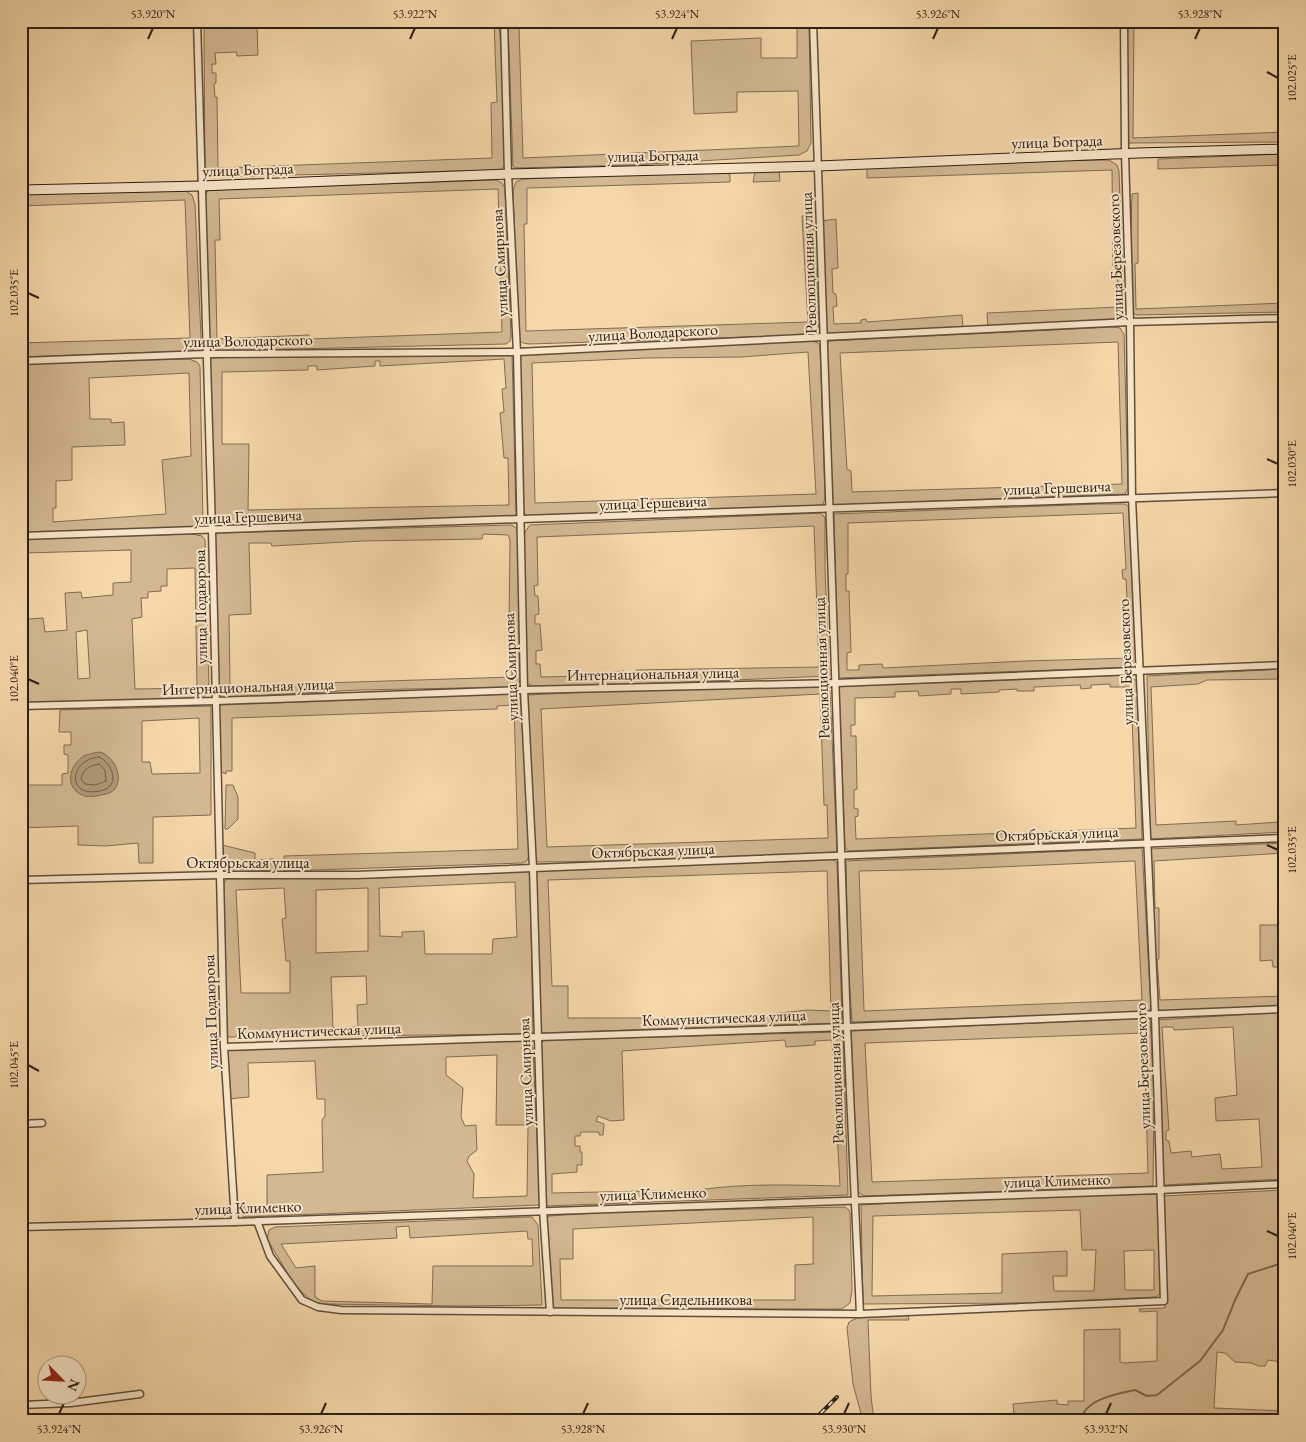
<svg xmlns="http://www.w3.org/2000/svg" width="1306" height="1442" viewBox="0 0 1306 1442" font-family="'EB Garamond',serif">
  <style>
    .green { fill: #d3b891; stroke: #806c53; fill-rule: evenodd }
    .water { fill: #b19977; stroke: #7c6950 }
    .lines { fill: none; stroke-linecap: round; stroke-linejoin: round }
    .shore { stroke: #6f5c46; stroke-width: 1 }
    .stream { stroke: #7c6950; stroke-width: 2 }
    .street-casing { stroke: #5f4e3a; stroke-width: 9 }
    .secondary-casing { stroke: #2d2015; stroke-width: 11 }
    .street { stroke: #f8e5c8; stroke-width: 6 }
    .secondary { stroke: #f8e5c8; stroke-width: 9 }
    .rail-casing { stroke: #2d2015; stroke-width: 4 }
    .rail { stroke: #f8e5c8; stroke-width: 2; stroke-dasharray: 5.5; stroke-linecap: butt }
    .ticks { fill: none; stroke: #2d2015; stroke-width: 2 }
    .labels { text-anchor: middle; stroke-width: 4; stroke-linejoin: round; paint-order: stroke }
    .street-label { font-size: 16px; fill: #2d2015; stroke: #f8e5c8 }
    .neatline { fill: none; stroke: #2d2015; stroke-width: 2 }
    .ticks-label { font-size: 12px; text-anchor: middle; fill: #2d2015 }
  </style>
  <rect width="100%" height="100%" fill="#f5d7aa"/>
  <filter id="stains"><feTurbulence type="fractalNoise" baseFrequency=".004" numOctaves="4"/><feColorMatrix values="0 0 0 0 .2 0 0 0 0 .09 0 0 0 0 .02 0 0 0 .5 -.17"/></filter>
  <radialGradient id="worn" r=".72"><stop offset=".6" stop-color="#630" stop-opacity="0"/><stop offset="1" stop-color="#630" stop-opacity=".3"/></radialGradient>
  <!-- green -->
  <g class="green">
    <path d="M211,21H299V26L257,27L258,55L237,56L236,52L215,53L216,64H212V73H216V83L214,84L215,97H217L218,168L492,158L491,103L497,102L494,21H499L502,66L505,165L500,170L209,177L205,171L204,30L206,24Z"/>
    <path d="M307,21H367V24L307,26Z"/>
    <path d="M508,21H516V27H519L523,158L799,146L798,91L737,92V112L694,114L691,41L761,38V58H797V21H809L811,143L807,151L799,155L633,165L515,168L513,166Z"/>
    <path d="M1127,21H1134L1133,138L1285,132V142L1128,143Z"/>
    <path d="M1285,154V165L1158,169V159Z"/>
    <path d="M1109,160L1117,165L1119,171L1124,310L1120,317L1116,319L988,327L987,313L1118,307L1117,266H1113L1112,170L867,178V168L1040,161Z"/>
    <path d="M779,170L780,181L753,182L755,171Z"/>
    <path d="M725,171L730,175V182L527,188V224H524L526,331L808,322L802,216L813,215L819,323L817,333L810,335L529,344L523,343L518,339L513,190L516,182L523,179Z"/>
    <path d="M496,180L502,183L505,188L511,337L510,341L506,344L209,351L205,196L208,190ZM498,189L502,332L310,339L309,335L217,339L215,240H220L219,199Z"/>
    <path d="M184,190L192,195L195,204L201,337C200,346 196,349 187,351L21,357V343L190,338L185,200L21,206V194Z"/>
    <path d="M1138,193V263L1135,264L1136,309L1285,303V312L1136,315L1131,310L1130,263L1132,194Z"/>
    <path d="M836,219L838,268L832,269L833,293L836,294L837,306L833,307L834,324L861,323V320L866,319L867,322L962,315L963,328L827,334L821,221Z"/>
    <path d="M1113,327L1120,328L1124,334L1128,488L1125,494L833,505L827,346L829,341ZM1118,342L1122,484L852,492L851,471L847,469L840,353Z"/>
    <path d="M812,341L818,343L820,346L825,498L823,505L819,507L527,517L523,511L519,350L521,348ZM808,352L816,494L535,503L532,363L646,358L741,357Z"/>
    <path d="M510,350L512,353L516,517L217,527L214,522L209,358ZM504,359L506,388L502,389L504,412L500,413L504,458H508L509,505L248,510L249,444H222V372L308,370V366H317V370L375,366V361H380V366Z"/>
    <path d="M189,359L197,362L200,366L203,525L201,527L21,533V524L26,523L23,466L21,465V429L28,428L26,382H21V363ZM189,373L191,456L162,460L166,514L53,522V508H56V481L72,480V447L125,445L124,422L111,423V419H90L89,378Z"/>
    <path d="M1098,504H1125L1129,507L1134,628L1136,660V664L1133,667L838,678L834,514ZM1123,513L1126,569L1122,570L1123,579H1126L1127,598L1123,599L1124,610H1128L1130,658L1025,661L883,668L882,664L859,665V670H847V653L851,652L849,591H846V574H848V523Z"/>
    <path d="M820,513L824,516L825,520V568L829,676L616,685L532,686L527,683L524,537L525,532L530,525ZM814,526L819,667L636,670V675L625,676L624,671L612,672V673L588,674V676L541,677L540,664H536V651L542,650L540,624H535V615L539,614L538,596H535L534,586L538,585L537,537Z"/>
    <path d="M512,525L517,529L518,533L520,679L519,683L515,687L357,690L219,698L215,535L217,533ZM483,534L508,535L510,540L509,629L511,630L512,677L230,686L229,615L251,614L249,543H271L272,546L363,541L482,539Z"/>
    <path d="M192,534L202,536L205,540L209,687V692L203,698L21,703V539ZM131,550V582L113,583V595L82,598L81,592L65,593L67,630L45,632L43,618L28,619L25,553ZM195,568L197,688L135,689L132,619L142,617L141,598H148V592L161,591V586H167V569ZM87,630L90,678L78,679L76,632Z"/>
    <path d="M1285,669V680L1284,679L1207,680L1198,684L1151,687L1156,825L1236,821V825L1279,822V820H1285V832L1150,839L1147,676Z"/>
    <path d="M1128,675L1137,681L1142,839L849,851L845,848L839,686L989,681ZM1110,684V687H1131L1136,828L856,839L855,817L858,816V809L854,808V790L857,789L856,736H851V725H855V698L895,697V692L918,691L919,696L951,694V689H961V694L999,692V690L1017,689V691H1034V687L1080,685L1081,689L1091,688V685Z"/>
    <path d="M734,685H827L830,692L837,852L620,861L536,862L527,695ZM820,694L824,805H827L828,838L547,847L541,709Z"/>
    <path d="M512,694L518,696L521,700L529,855L527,861L523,863L284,871V856L518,849L514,705L497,706V709L232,718V771H226V774L221,772L219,705Z"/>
    <path d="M211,706V815L153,817V863H139L138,843L106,846L78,845V826L21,828V792H26V785H62V774L68,773V755L64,754V745H71V732H59L60,710ZM199,718L200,773L152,774L150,762H142V721Z"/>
    <path d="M226,785H233L238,797V819L228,829H225Z"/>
    <path d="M1285,843V853L1154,861L1155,908H1159V959H1157L1160,1000L1284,996L1283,967H1273L1272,960L1260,961V925H1281L1279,899H1285V1008L1157,1012L1149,849Z"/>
    <path d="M222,845L255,853V860L274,859L277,862V871L226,869L223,866Z"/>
    <path d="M1142,848L1151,1008L1148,1012L852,1022L848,962L846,861ZM1135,861L1142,1000L864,1011L859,871L953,869Z"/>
    <path d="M832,859L837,863L842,1018L839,1023L539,1033L535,871ZM827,871L831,1011L808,1010L762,1015L691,1018H568V986H552L548,880Z"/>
    <path d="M530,871L533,1034L226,1037L224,883L227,879L379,878ZM515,882L517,937L493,939L492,954H425L424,931L402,932V937L380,936L379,888ZM284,888L286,918L282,919L286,961H290V993H241L236,890ZM368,888V951L316,953V890ZM366,976L367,1004L357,1005L358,1027L333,1028L331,977Z"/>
    <path d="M1285,1012V1022H1280V1064H1285V1179L1163,1185L1157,1020ZM1162,1027H1173L1174,1030L1233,1027L1237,1095L1215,1098L1216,1121L1259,1119L1262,1167L1222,1169L1220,1154L1192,1157L1191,1151L1171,1153L1169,1141L1166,1140V1131L1169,1130Z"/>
    <path d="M1150,1018L1154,1095L1153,1186L864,1196L858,1192L851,1031ZM1144,1033L1148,1173L872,1182L865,1043Z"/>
    <path d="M843,1032L848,1195L545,1206L539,1044L545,1040ZM785,1040L786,1047L815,1045V1041L832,1040L840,1186C793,1185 745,1183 698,1190L552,1193V1174L577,1172V1165H582V1152H580V1146H575V1136H580L581,1132H599V1135H603L604,1124L596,1121L598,1116L611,1121L624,1120L622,1051Z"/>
    <path d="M524,1041L532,1045L533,1049L540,1205L243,1217V1207L267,1206V1175L323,1172L322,1120L325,1116V1099H317L315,1061L248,1063L249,1097L228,1099L225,1048ZM497,1055L496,1125H528L527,1196L473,1198L474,1174L467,1161L469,1156L477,1150L476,1125L465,1126L461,1117L463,1088L446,1075V1057Z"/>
    <path d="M1285,1190V1367H1281V1362L1268,1360L1265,1366H1259L1251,1363L1235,1362L1225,1353L1217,1352L1214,1408L1285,1411V1421H984L1014,1413L1013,1404L1057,1400V1404L1068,1405V1401H1084V1330L1120,1329V1362L1124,1363L1157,1361V1311L1140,1312L1139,1309L1165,1308L1163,1196Z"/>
    <path d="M1156,1194L1158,1197L1160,1293L1156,1297L1025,1303L863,1304L861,1205L966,1199ZM1080,1210L1082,1250H1096L1094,1291H1054L1053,1276H1067V1251L1002,1254V1293L872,1296L873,1216ZM1154,1250V1290H1125L1124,1251Z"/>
    <path d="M845,1207L849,1210L850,1213L852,1290L850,1303L842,1309H552L546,1220L549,1216L611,1212ZM813,1217V1264L795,1265V1300H561L560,1259H573V1229Z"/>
    <path d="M527,1217H532L538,1225L542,1305L462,1306L323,1304L312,1301L296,1287L267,1239L269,1230L275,1227ZM409,1226L410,1238L527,1231L528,1239H532L533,1266H433L432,1304L322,1301L315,1297V1266L296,1268L281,1244L397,1238L396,1227Z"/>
    <path d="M908,1315L909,1320H868L871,1396L874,1421H863L853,1384L847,1328L849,1322L861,1316Z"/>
  </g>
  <!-- water -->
  <path class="water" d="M99,752C113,754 125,778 114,790C110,794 101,795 96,796C89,797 83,797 77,792C65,782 71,764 84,756C88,754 94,753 99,752Z"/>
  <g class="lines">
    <!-- shore -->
    <g class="shore">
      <path d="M99,757C108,760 118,777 110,786C105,792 87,794 81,789C70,781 77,765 88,760C91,758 95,758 99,757Z"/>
      <path d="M99,764L105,770L106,781L95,785L85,784L81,779C83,769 89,766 99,764Z"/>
    </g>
    <!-- stream -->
    <path class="stream" d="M1080,1421C1085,1399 1116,1394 1135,1390L1147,1396L1157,1395L1200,1361L1223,1330L1235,1300L1248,1274L1276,1265L1285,1259"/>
    <defs>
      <g id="street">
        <path d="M197,21L212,530L224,1047L235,1222"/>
        <path d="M504,21L508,174L517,352L524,690L533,868L543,1210L550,1312"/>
        <path d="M813,21L847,1027L860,1314"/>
        <path d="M21,361L206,354L517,352L1130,322L1285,318"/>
        <path d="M21,536L1285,493"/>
        <path d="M21,706L216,701L524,690L836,683L1285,665"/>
        <path d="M21,880L220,875H357L1285,838"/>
        <path d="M224,1047L847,1027L1285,1009"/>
        <path d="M21,1124L42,1123"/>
        <path d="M257,1221L270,1256L302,1300L318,1307L341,1310L860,1314L1164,1301L1155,1015L1132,498L1130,322L1125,153L1124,21"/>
        <path d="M21,1227L235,1222L1159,1190L1285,1184"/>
        <path d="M21,1405L71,1403L140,1394"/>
      </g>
      <path id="secondary" d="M21,190L201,186L508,174L818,166L1138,153L1285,149"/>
    </defs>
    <!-- street casing -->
    <use href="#street" class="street-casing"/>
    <!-- secondary casing -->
    <use href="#secondary" class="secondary-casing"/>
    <!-- street -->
    <use href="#street" class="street"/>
    <!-- secondary -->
    <use href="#secondary" class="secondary"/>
    <defs>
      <path id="rail" d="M813,1421L837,1397"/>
    </defs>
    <!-- rail casing -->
    <use href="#rail" class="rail-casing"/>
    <!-- rail -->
    <use href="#rail" class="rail"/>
  </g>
  <!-- ticks -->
  <path class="ticks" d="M148,39L153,28M410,39L415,28M672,39L677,28M933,39L938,28M1195,39L1200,28M1267,72L1278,78M28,293L39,298M1267,459L1278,464M28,679L39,684M1267,845L1278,850M28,1065L39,1071M1267,1231L1278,1236M59,1414L64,1403M321,1414L326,1403M583,1414L588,1403M844,1414L849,1403M1106,1414L1111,1403"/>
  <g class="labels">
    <!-- street labels -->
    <g class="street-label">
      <text transform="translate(1057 141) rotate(-2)" y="6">улица Бограда</text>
      <text transform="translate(653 155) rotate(-1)" y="6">улица Бограда</text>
      <text transform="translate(248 169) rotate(-2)" y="6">улица Бограда</text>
      <text transform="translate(1115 257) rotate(-92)" y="6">улица Березовского</text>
      <text transform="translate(499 263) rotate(-93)" y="6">улица Смирнова</text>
      <text transform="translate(808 263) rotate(-92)" y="6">Революционная улица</text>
      <text transform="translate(653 332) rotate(-3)" y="6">улица Володарского</text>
      <text transform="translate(248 340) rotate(-1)" y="6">улица Володарского</text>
      <text transform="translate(1057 487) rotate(-2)" y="6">улица Гершевича</text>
      <text transform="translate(653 502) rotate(-2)" y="6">улица Гершевича</text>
      <text transform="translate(248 516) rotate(-2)" y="6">улица Гершевича</text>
      <text transform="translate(200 607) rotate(-91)" y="6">улица Подаюрова</text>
      <text transform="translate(1125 662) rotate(-92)" y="6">улица Березовского</text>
      <text transform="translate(510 667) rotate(-92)" y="6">улица Смирнова</text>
      <text transform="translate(821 668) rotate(-92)" y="6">Революционная улица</text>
      <text transform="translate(653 673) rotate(-1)" y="6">Интернациональная улица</text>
      <text transform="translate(248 686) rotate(-2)" y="6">Интернациональная улица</text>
      <text transform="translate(1057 833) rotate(-2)" y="6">Октябрьская улица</text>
      <text transform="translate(653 850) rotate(-2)" y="6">Октябрьская улица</text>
      <text x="248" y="868">Октябрьская улица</text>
      <text transform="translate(210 1012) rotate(-92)" y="6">улица Подаюрова</text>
      <text transform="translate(724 1017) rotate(-2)" y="6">Коммунистическая улица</text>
      <text transform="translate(319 1030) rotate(-2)" y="6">Коммунистическая улица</text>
      <text transform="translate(1142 1066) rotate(-92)" y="6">улица Березовского</text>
      <text transform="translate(525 1072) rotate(-92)" y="6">улица Смирнова</text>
      <text transform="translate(835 1073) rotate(-92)" y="6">Революционная улица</text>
      <text transform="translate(1057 1180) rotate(-2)" y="6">улица Клименко</text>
      <text transform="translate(653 1193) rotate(-2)" y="6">улица Клименко</text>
      <text transform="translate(248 1207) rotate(-2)" y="6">улица Клименко</text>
      <text x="686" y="1305">улица Сидельникова</text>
    </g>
  </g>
  <!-- margin -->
  <rect width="1306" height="1442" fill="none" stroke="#f5d7aa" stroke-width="55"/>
  <!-- north arrow -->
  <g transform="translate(62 1380) rotate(114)"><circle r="24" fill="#f8e5c8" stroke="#a79680"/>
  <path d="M0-4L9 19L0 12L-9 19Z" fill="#8f2418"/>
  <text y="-8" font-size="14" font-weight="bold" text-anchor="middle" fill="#2d2015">N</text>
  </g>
  <rect x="28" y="28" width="1250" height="1386" class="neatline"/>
  <g class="ticks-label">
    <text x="153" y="18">53.920°N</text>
    <text x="415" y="18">53.922°N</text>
    <text x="677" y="18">53.924°N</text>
    <text x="938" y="18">53.926°N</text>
    <text x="1200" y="18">53.928°N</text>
    <text transform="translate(1292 78) rotate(-90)" y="4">102.025°E</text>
    <text transform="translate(14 293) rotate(-90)" y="4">102.035°E</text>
    <text transform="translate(1292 464) rotate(-90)" y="4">102.030°E</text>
    <text transform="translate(14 679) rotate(-90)" y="4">102.040°E</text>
    <text transform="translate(1292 850) rotate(-90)" y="4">102.035°E</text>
    <text transform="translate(14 1065) rotate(-90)" y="4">102.045°E</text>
    <text transform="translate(1292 1236) rotate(-90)" y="4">102.040°E</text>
    <text x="59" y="1433">53.924°N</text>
    <text x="321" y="1433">53.926°N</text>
    <text x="583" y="1433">53.928°N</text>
    <text x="844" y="1433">53.930°N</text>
    <text x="1106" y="1433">53.932°N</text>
  </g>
  <rect width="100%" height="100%" filter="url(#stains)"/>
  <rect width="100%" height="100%" fill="url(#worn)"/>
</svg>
